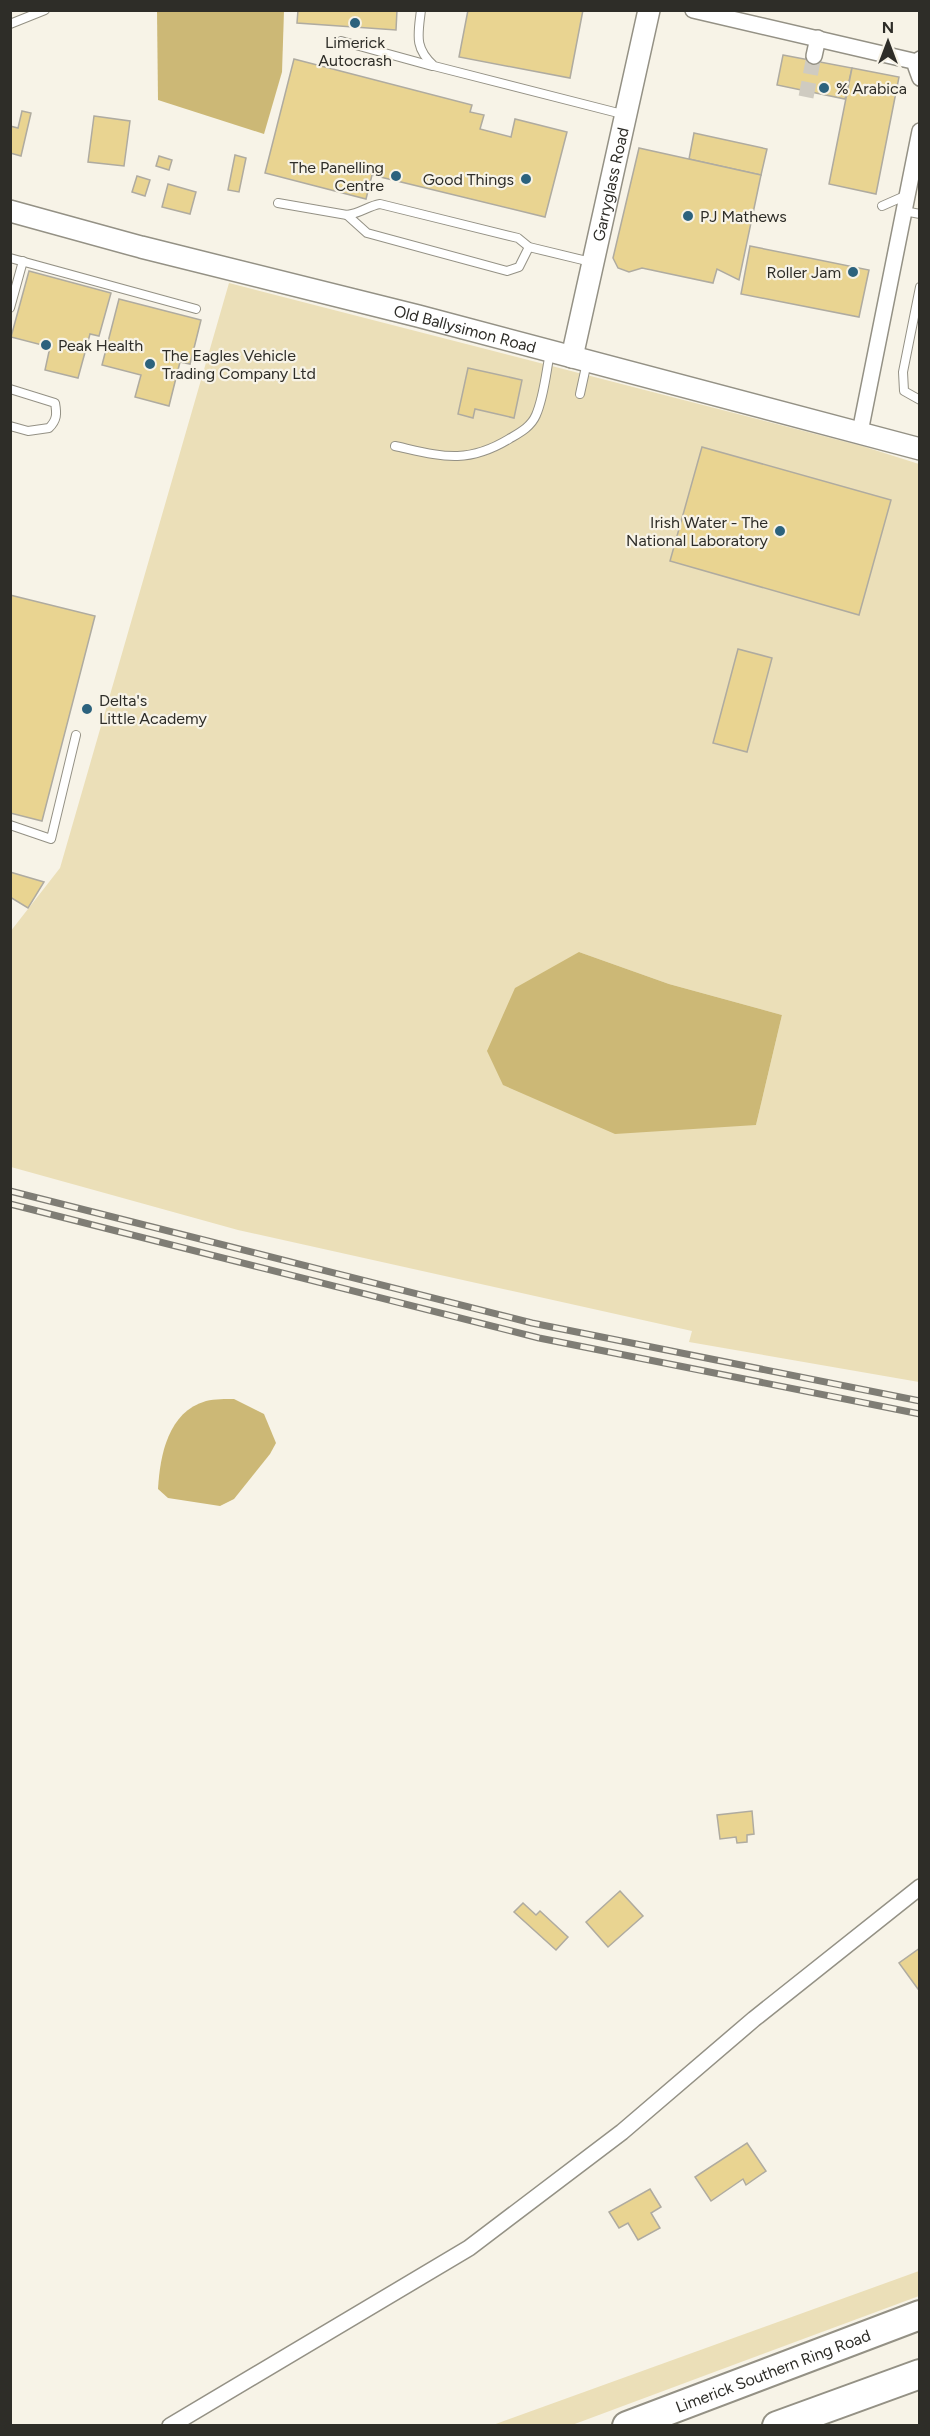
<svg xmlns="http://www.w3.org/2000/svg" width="930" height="2436" viewBox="0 0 930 2436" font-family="Figtree,sans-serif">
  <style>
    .green { fill: #ebdfb8; fill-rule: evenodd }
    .forest { fill: #ccb876 }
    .building { fill: #e9d491; stroke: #afaba0; stroke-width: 1.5 }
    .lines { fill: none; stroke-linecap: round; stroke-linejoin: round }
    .street-tunnel { stroke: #cfcbc1; stroke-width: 15; stroke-dasharray: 15 8; stroke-linecap: butt }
    .lane-casing { stroke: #949185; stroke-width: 10 }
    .street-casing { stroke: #949185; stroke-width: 18 }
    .secondary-casing { stroke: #949185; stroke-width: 24 }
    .highway-casing { stroke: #949185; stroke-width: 32 }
    .lane { stroke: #fff; stroke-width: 8 }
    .street { stroke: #fff; stroke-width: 15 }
    .secondary { stroke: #fff; stroke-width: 21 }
    .highway { stroke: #fff; stroke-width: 28 }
    .rail-casing { stroke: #7f7d75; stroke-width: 7 }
    .rail { stroke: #f7f3e7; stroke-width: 4.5; stroke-dasharray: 14; stroke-linecap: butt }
    .poi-dot { fill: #2c627d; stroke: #f7f3e7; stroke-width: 2 }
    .labels { text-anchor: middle; stroke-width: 4.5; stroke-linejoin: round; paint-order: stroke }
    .poi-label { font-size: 16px; fill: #2e2d28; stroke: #f7f3e7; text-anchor: start }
    .street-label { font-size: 16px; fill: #2e2d28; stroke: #f7f3e7 }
  </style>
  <rect width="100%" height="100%" fill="#f7f3e7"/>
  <!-- green -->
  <g class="green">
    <path d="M229,283L862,446L919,464V1382L689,1342L692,1331L238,1230L11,1167L10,932L60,868ZM579,952L669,984L782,1015L756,1125Z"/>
    <path d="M919,2271V2296L572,2425H493Z"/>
  </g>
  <!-- forest -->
  <g class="forest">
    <path d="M157,11H284L282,72L264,134L158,100Z"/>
    <path d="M579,952L669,984L782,1015L756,1125L615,1134L503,1085L487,1051L515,988Z"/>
    <path d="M234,1399L264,1414L276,1443L270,1454L234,1499L220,1506L168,1498L158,1489C160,1455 168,1412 206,1401C215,1399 226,1399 234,1399Z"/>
  </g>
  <!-- building -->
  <g class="building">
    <path d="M298,10H397L396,30L297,23Z"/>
    <path d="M468,10H583L570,78L459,57Z"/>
    <path d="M783,55L852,68L845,99L777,85Z"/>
    <path d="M294,59L472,105L470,112L484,115L480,129L511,137L515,119L567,132L545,217L372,175L366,199L265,173Z"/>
    <path d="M852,68L899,77L876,194L829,184Z"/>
    <path d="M22,111L31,113L21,156L10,153V126L18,128Z"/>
    <path d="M94,116L130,121L124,166L88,162Z"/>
    <path d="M694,133L767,149L761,175L689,159Z"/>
    <path d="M639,148L761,175L739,280L717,269L713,283L642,268L629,272L618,268L613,258Z"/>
    <path d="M235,155L246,158L239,192L228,190Z"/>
    <path d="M159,156L172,160L169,170L156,166Z"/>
    <path d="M137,176L150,180L145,196L132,192Z"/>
    <path d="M168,184L196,192L190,214L162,207Z"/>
    <path d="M750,246L869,270L859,317L741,294Z"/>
    <path d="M29,271L111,293L99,336L90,334L78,378L45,370L50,347L11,337Z"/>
    <path d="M119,299L201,320L190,364L180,362L169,406L135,397L141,375L102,365Z"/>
    <path d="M468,368L522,380L514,418L475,409L473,418L458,414Z"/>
    <path d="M702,447L891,500L859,615L670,561Z"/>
    <path d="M10,595L95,616L42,821L10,813Z"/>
    <path d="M738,649L772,658L747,752L713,743Z"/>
    <path d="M10,872L44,882L28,908L10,897Z"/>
    <path d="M752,1811L754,1834L747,1835V1842L737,1843L736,1837L720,1839L717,1815Z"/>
    <path d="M620,1891L643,1916L608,1947L586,1922Z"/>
    <path d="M523,1903L536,1915L540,1911L568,1937L556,1950L514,1912Z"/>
    <path d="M920,1948V1988L918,1989L899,1963Z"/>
    <path d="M747,2143L766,2171L746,2185L743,2179L711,2201L695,2177Z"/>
    <path d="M650,2189L661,2207L651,2213L660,2228L638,2240L628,2223L619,2228L609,2212Z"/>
  </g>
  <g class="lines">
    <!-- street-tunnel -->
    <path class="street-tunnel" d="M806,97L814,56"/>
    <defs>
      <g id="lane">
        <path d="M421,10C418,35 414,48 434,66L626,115"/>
        <path d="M10,24L45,10"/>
        <path d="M341,41L432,66"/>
        <path d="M278,203L347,215C361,213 368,206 380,204L518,238L529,247L591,262"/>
        <path d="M882,206L907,195"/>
        <path d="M904,211L920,214"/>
        <path d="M347,215L367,233L507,271L519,267L529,247"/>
        <path d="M10,258L196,309"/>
        <path d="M920,287L903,372L904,391L920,400"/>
        <path d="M10,308L23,261"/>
        <path d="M10,389L55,403C57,414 57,420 49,428L28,431L10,426"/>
        <path d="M580,394L587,362"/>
        <path d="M395,446C441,456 466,465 509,439C519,433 531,427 536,415C544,397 546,372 550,353"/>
        <path d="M10,825L51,839L76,735"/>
      </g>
      <g id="street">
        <path d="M693,10L917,62"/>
        <path d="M814,56L818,38"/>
        <path d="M920,59L916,67L920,78"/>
        <path d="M860,432L920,131"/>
        <path d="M170,2426L469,2248L622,2132L754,2019L920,1887"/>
      </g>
      <g id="secondary">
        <path id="s1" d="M10,211L141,247L418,316L920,449"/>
        <path id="s2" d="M572,357L649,10"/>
      </g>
      <g id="highway">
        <path id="s3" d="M627,2426L920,2315"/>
        <path d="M777,2426L920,2374"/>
      </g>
    </defs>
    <!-- lane casing -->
    <use href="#lane" class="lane-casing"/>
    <!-- street casing -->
    <use href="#street" class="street-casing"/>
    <!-- secondary casing -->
    <use href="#secondary" class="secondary-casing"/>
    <!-- highway casing -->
    <use href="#highway" class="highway-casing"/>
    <!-- lane -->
    <use href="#lane" class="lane"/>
    <!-- street -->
    <use href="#street" class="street"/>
    <!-- secondary -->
    <use href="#secondary" class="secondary"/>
    <!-- highway -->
    <use href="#highway" class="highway"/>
    <defs>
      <g id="rail">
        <path d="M10,1191L532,1323L920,1401"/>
        <path d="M10,1204L539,1338L920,1414"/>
      </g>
    </defs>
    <!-- rail casing -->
    <use href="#rail" class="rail-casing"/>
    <!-- rail -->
    <use href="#rail" class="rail"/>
  </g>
  <!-- markers -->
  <g class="poi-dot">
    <circle cx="355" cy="23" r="6"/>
    <circle cx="824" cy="88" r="6"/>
    <circle cx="396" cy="176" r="6"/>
    <circle cx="526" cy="179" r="6"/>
    <circle cx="688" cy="216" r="6"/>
    <circle cx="853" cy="272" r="6"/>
    <circle cx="46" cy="345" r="6"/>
    <circle cx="150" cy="364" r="6"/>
    <circle cx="780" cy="531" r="6"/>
    <circle cx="87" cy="709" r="6"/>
  </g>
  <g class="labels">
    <!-- poi labels -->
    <g class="poi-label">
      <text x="355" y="48" text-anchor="middle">Limerick<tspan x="355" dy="18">Autocrash</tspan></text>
      <text x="836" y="94">% Arabica</text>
      <text x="384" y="173" text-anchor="end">The Panelling<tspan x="384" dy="18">Centre</tspan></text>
      <text x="514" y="185" text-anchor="end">Good Things</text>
      <text x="700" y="222">PJ Mathews</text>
      <text x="841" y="278" text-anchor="end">Roller Jam</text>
      <text x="58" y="351">Peak Health</text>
      <text x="162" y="361">The Eagles Vehicle<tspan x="162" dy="18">Trading Company Ltd</tspan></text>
      <text x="768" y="528" text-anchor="end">Irish Water - The<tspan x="768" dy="18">National Laboratory</tspan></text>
      <text x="99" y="706">Delta's<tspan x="99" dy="18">Little Academy</tspan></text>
    </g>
    <!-- street labels -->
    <g class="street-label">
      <text dy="6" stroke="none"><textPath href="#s2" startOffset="177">Garryglass Road</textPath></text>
      <text dy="6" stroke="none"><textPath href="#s1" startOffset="470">Old Ballysimon Road</textPath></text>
      <text dy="6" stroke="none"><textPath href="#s3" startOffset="156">Limerick Southern Ring Road</textPath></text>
    </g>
  </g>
  <!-- border -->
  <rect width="930" height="2436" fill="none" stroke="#2e2d28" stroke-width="24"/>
  <!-- north arrow -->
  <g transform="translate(888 42)" stroke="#f7f3e7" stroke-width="4.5" paint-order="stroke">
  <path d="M0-4.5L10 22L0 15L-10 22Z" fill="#2e2d28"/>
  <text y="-9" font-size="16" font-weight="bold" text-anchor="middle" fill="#2e2d28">N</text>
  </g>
</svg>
